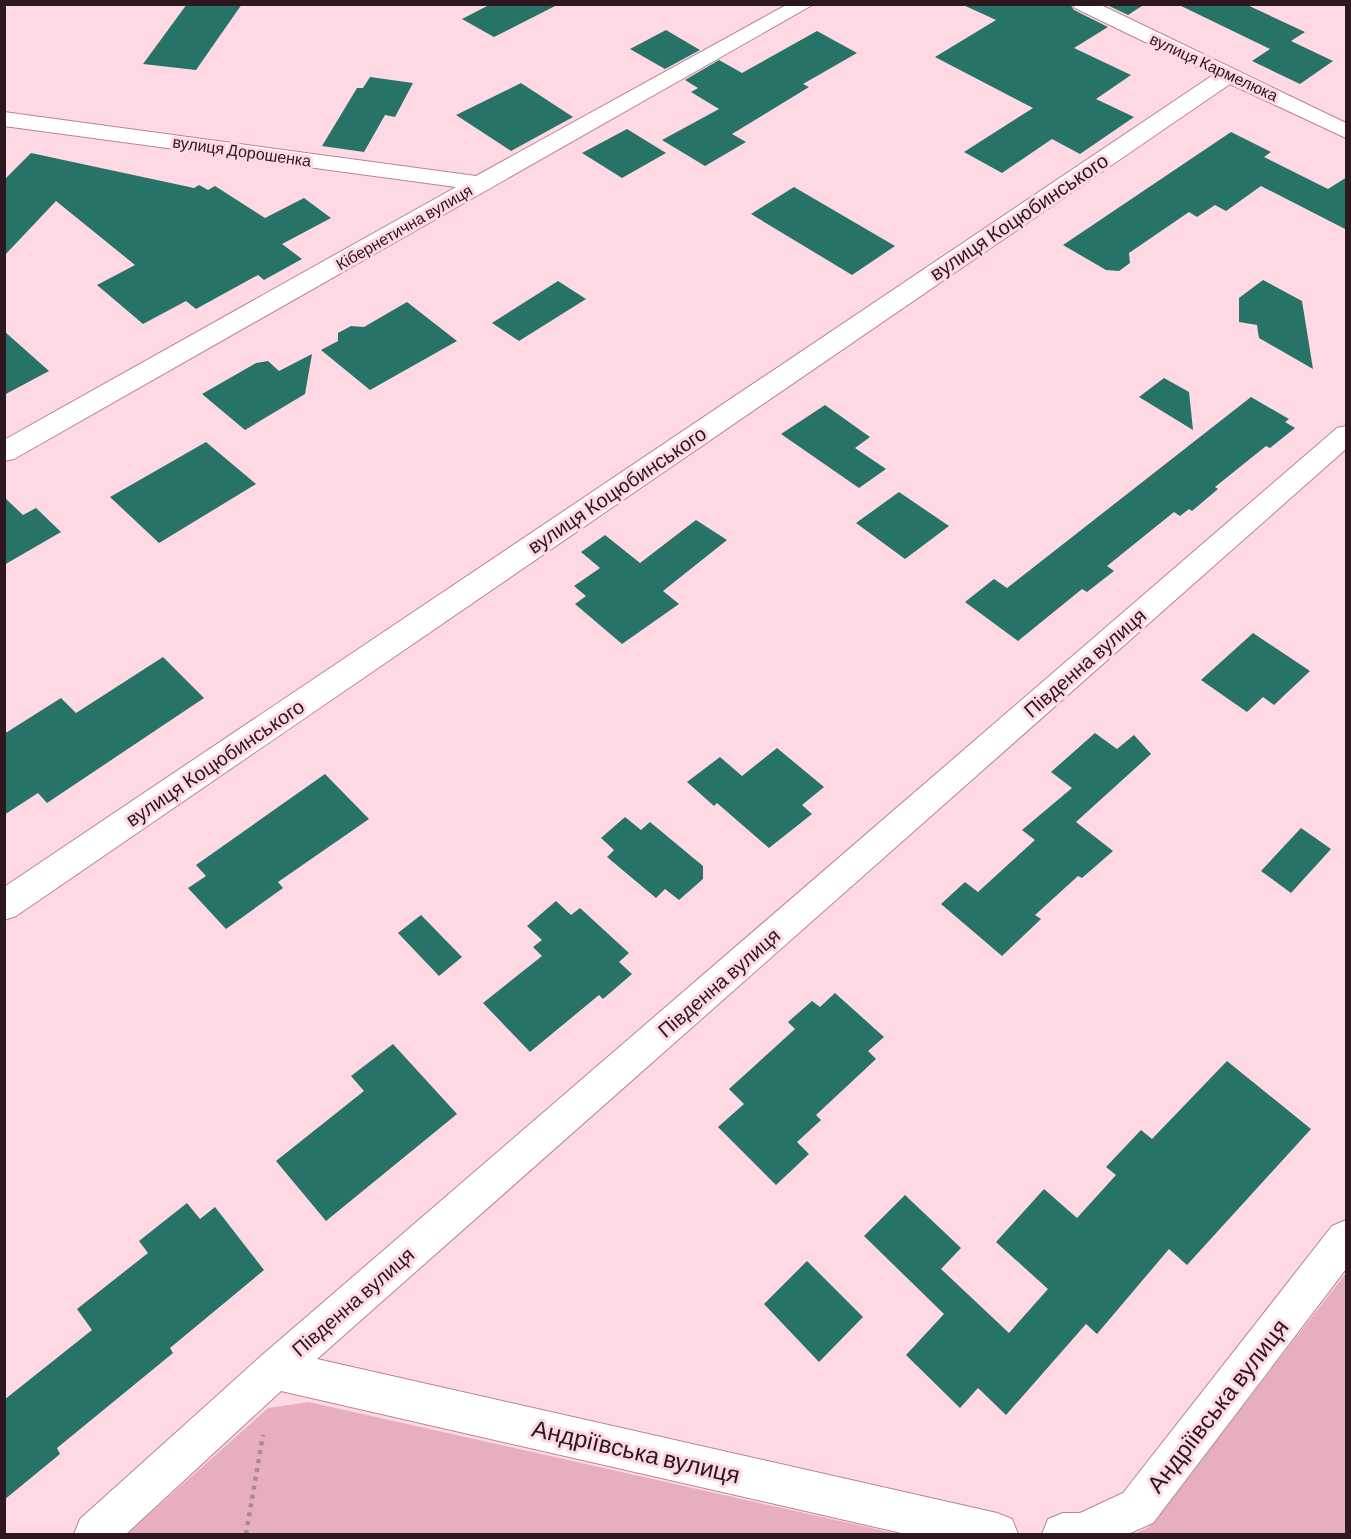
<svg xmlns="http://www.w3.org/2000/svg" width="1351" height="1539" viewBox="0 0 1351 1539" font-family="Barlow,sans-serif">
  <style>
    .green { fill: #e7afbe }
    .building { fill: #287367 }
    .lines { fill: none; stroke-linecap: round; stroke-linejoin: round }
    .minor-casing { stroke: #ba8392; stroke-width: 2 }
    .path { stroke: #a98a93; stroke-width: 4.5; stroke-dasharray: 4 5; stroke-linecap: butt }
    .minor { fill: #fff; fill-rule: evenodd }
    .labels { text-anchor: middle; stroke-width: 6; stroke-linejoin: round; paint-order: stroke }
    .far-street-label { font-size: 16px; fill: #2e181f; stroke: #fed9e3 }
    .street-label { font-size: 20px; fill: #2e181f; stroke: #fed9e3 }
    .near-street-label { font-size: 24px; fill: #2e181f; stroke: #fed9e3 }
  </style>
  <rect width="100%" height="100%" fill="#fed9e3"/>
  <!-- green -->
  <g class="green">
    <path d="M1346,1273V1534H1134L1149,1527Z"/>
    <path d="M309,1402L898,1534H127L268,1408Z"/>
  </g>
  <!-- building -->
  <g class="building">
    <path d="M187,4H242L196,70L143,64Z"/>
    <path d="M491,4H559L494,37L462,19Z"/>
    <path d="M961,4H1070L1074,10L1108,27L1074,48L1131,75L1096,99L1134,117L1080,154L1052,139L1002,173L964,152L1033,108L935,57L996,20Z"/>
    <path d="M1105,4H1145L1128,15Z"/>
    <path d="M1177,4H1245L1305,32L1291,41L1333,61L1300,84L1252,61L1270,49Z"/>
    <path d="M666,30L700,50L665,69L630,49Z"/>
    <path d="M817,31L857,53L803,84L809,87L732,134L746,142L705,166L662,140L719,109L691,92L698,88L685,80L719,60L742,73Z"/>
    <path d="M370,77L413,83L395,117L385,115L364,152L322,146L357,88H363Z"/>
    <path d="M521,83L573,117L511,151L456,115Z"/>
    <path d="M627,129L666,153L622,178L582,153Z"/>
    <path d="M1231,132L1271,152L1264,157L1328,189L1347,177V230L1261,186L1226,211L1215,205L1197,217L1189,212L1129,253L1130,263L1119,271L1106,270L1063,245Z"/>
    <path d="M31,153L194,188L199,185L208,190L215,186L265,218L304,198L331,218L282,244L302,259L264,280L258,275L196,309L186,301L143,324L97,285L135,265L56,201L4,256V180Z"/>
    <path d="M794,187L895,246L852,275L751,214Z"/>
    <path d="M1263,280L1302,301L1313,369L1259,338L1257,325L1239,322V298Z"/>
    <path d="M558,281L586,299L519,341L492,323Z"/>
    <path d="M407,302L457,341L370,390L321,350L338,341V333L351,326L364,327Z"/>
    <path d="M4,331L49,371L4,395Z"/>
    <path d="M312,354L305,394L245,430L202,394L256,363L268,361L279,371Z"/>
    <path d="M1164,378L1189,392L1193,430L1139,397Z"/>
    <path d="M1251,397L1289,419L1285,422L1295,428L1270,448L1266,446L1215,487L1218,489L1192,511L1189,509L1180,516L1174,512L1107,566L1114,571L1087,592L1082,589L1018,641L965,602L994,579L1007,588Z"/>
    <path d="M825,405L870,437L855,448L886,469L859,488L781,434Z"/>
    <path d="M206,442L256,484L159,543L110,497Z"/>
    <path d="M899,492L949,526L905,559L856,523Z"/>
    <path d="M4,497L23,515L36,508L61,532L4,565Z"/>
    <path d="M696,520L727,540L663,591L679,604L622,644L575,604L586,596L574,586L600,568L581,552L605,535L640,563Z"/>
    <path d="M1253,633L1310,671L1274,705L1263,697L1247,712L1201,680Z"/>
    <path d="M163,657L204,698L47,803L38,793L4,815V734L61,698L76,713Z"/>
    <path d="M1095,733L1117,749L1134,735L1151,754L1076,822L1113,851L1082,878L1078,876L1035,915L1041,919L1002,956L941,904L965,882L978,892L1035,840L1022,830L1072,788L1051,772Z"/>
    <path d="M777,748L824,787L802,805L812,814L769,848L717,803L714,806L687,782L720,757L742,776Z"/>
    <path d="M325,774L369,819L278,882L283,888L226,929L188,888L206,876L196,865Z"/>
    <path d="M625,817L641,830L650,822L703,866V879L679,900L665,889L656,898L607,857L614,850L601,838Z"/>
    <path d="M1301,828L1331,849L1291,893L1261,871Z"/>
    <path d="M556,901L571,915L580,908L629,953L619,962L632,974L603,999L599,995L530,1052L483,1003L542,956L533,947L542,940L527,926Z"/>
    <path d="M421,915L462,957L439,976L398,933Z"/>
    <path d="M835,993L884,1037L868,1051L876,1059L816,1115L821,1120L797,1142L809,1154L776,1185L718,1127L744,1104L729,1089L795,1029L788,1022L812,1001L820,1007Z"/>
    <path d="M393,1044L457,1114L326,1221L276,1161L364,1091L351,1076Z"/>
    <path d="M1227,1061L1311,1129L1187,1265L1169,1249L1097,1334L1086,1324L1006,1415L978,1388L960,1408L906,1355L944,1314L864,1236L905,1195L961,1248L941,1269L1009,1333L1048,1289L996,1242L1044,1189L1077,1218L1116,1175L1106,1167L1141,1130L1152,1139Z"/>
    <path d="M187,1203L200,1219L215,1207L264,1270L170,1348L173,1353L57,1448L60,1454L4,1500V1400L92,1330L77,1309L148,1253L139,1241Z"/>
    <path d="M807,1261L863,1317L819,1362L764,1304Z"/>
  </g>
  <g class="lines">
    <defs>
      <g id="minor">
        <path d="M788,4H814L14,459L4,461V440L456,187L4,126V112L476,176Z"/>
        <path d="M1072,4H1099L1346,123V138L1230,84L16,916L4,920V887L1213,75L1075,8Z"/>
        <path d="M1346,426V449L317,1359L997,1513L1012,1519L1018,1534H906L281,1391L126,1534H74L80,1519L261,1356L1337,428Z"/>
        <path d="M1346,1220V1269L1153,1523L1128,1534H1042L1048,1519L1063,1513H1080L1123,1493L1332,1226Z"/>
      </g>
    </defs>
    <!-- minor casing -->
    <use href="#minor" class="minor-casing"/>
    <!-- path -->
    <path class="path" d="M246,1534L263,1435"/>
    <!-- minor -->
    <use href="#minor" class="minor"/>
  </g>
  <g class="labels">
    <!-- far-street labels -->
    <g class="far-street-label">
      <text transform="translate(1214 67) rotate(25)" y="6">вулиця Кармелюка</text>
      <text transform="translate(242 151) rotate(8)" y="6">вулиця Дорошенка</text>
      <text transform="translate(404 227) rotate(-30)" y="6">Кібернетична вулиця</text>
    </g>
    <!-- street labels -->
    <g class="street-label">
      <text transform="translate(1019 217) rotate(-34)" y="7">вулиця Коцюбинського</text>
      <text transform="translate(617 490) rotate(-34)" y="7">вулиця Коцюбинського</text>
      <text transform="translate(1085 663) rotate(-41)" y="7">Південна вулиця</text>
      <text transform="translate(215 763) rotate(-34)" y="7">вулиця Коцюбинського</text>
      <text transform="translate(719 983) rotate(-41)" y="7">Південна вулиця</text>
      <text transform="translate(353 1302) rotate(-41)" y="7">Південна вулиця</text>
    </g>
    <!-- near-street labels -->
    <g class="near-street-label">
      <text transform="translate(1218 1406) rotate(-52)" y="8">Андріївська вулиця</text>
      <text transform="translate(636 1452) rotate(13)" y="8">Андріївська вулиця</text>
    </g>
  </g>
  <!-- border -->
  <rect width="1351" height="1539" fill="none" stroke="#2e181f" stroke-width="12"/>
</svg>
